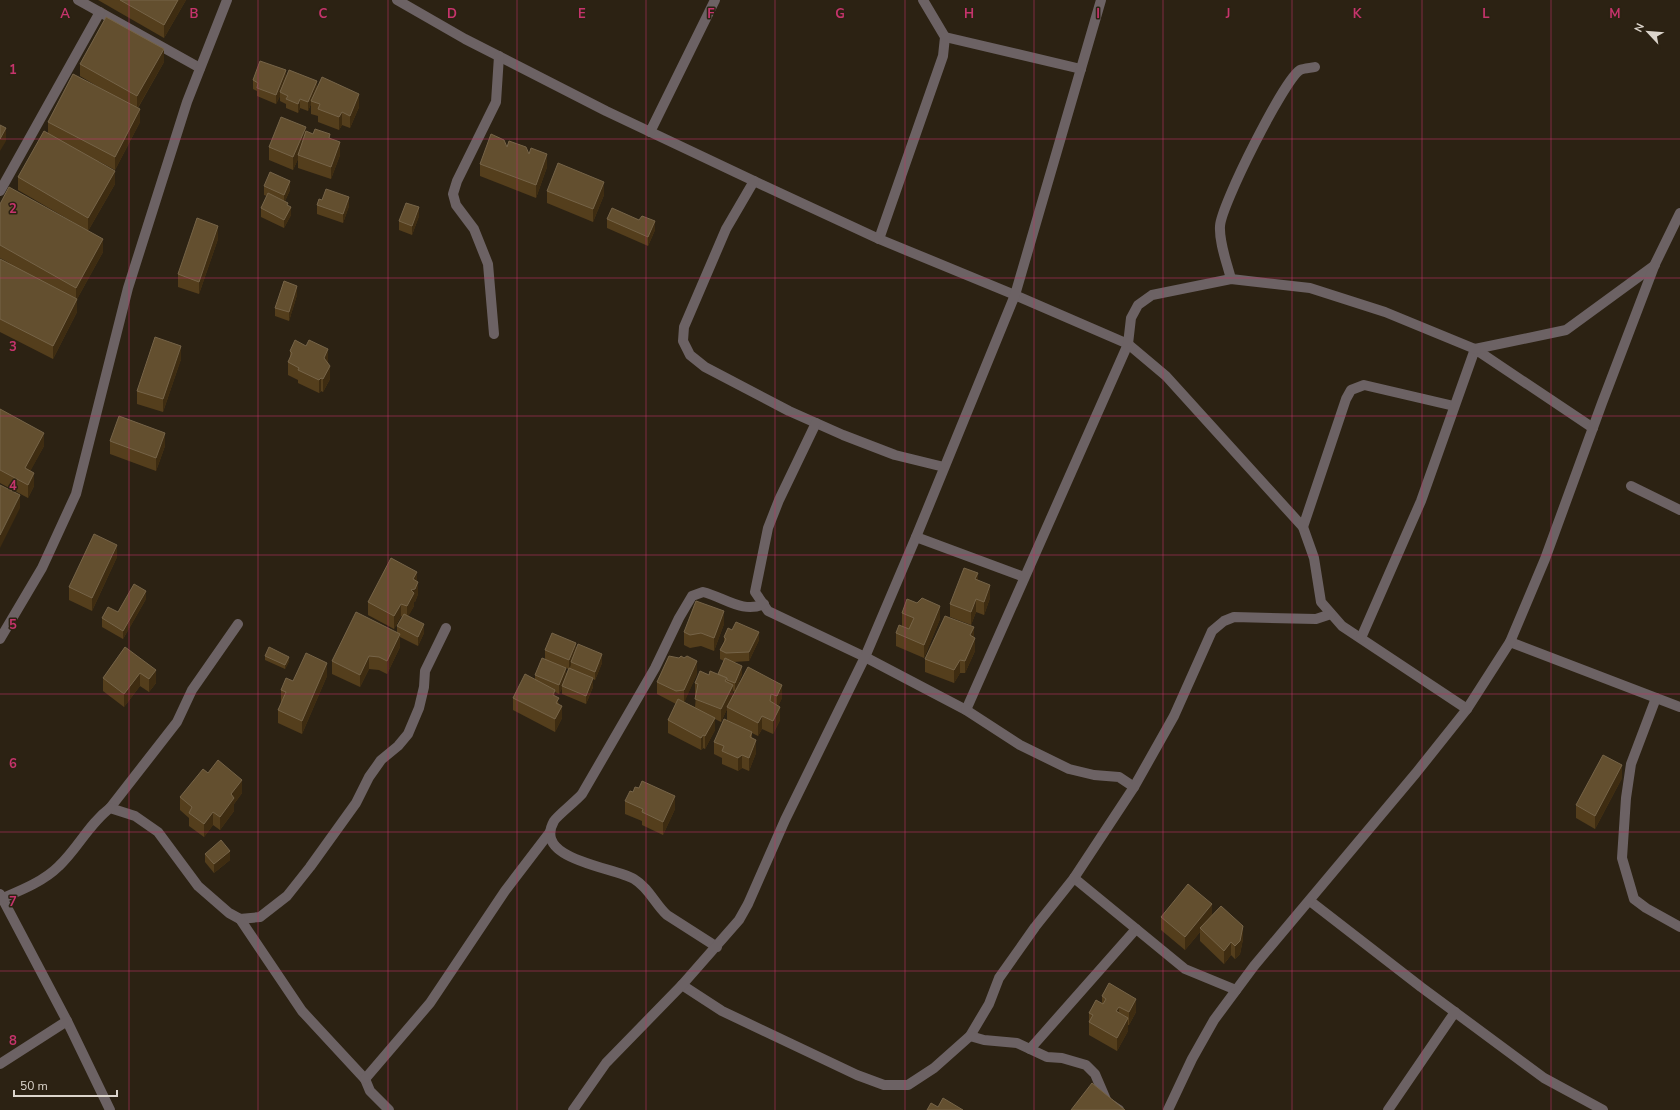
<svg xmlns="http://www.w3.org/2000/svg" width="1680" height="1110" viewBox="0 0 1680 1110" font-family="'Nunito Sans',sans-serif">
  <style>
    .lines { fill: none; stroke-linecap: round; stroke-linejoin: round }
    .minor { stroke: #6c6264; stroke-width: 10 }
    .wall { fill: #543e1c; fill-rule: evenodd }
    .shaded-wall { fill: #3e2c11 }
    .building { fill: #634f2f; stroke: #766448 }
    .grid { fill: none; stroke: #c6346c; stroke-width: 1; stroke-opacity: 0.55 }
    .grid-label { font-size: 13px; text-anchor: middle; font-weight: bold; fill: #c6346c; stroke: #2c2213; stroke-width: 3; stroke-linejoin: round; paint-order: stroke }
  </style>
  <rect width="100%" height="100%" fill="#2c2213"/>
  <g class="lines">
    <!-- minor -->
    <g class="minor">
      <path d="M78,0L200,68"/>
      <path d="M397,0L465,39L606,111L754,181L879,239L1015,295L1128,344L1166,376L1303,527L1314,558L1321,602L1342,626L1467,709"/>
      <path d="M945,37L1081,69"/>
      <path d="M650,132L715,0"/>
      <path d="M754,181L726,229L684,327L683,341L690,355L705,367L789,411L843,435L895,455L944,467"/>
      <path d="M0,191L100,12"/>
      <path d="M879,239L943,56L945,37L923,0"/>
      <path d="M1231,279C1227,263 1219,243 1220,226C1221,205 1284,80 1300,70C1304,68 1311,68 1315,67"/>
      <path d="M494,334L488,264L474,229L456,205L453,194L457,181L496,102L499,56"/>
      <path d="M816,423L779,500L768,528L755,592L768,611L865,657L966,710L1020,745L1069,769L1094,775L1119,777L1134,787"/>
      <path d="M1631,486L1680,510"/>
      <path d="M1303,527L1346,399L1351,390L1364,385L1454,406"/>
      <path d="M916,537L1024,577"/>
      <path d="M1361,638L1421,501L1475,349L1593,428"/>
      <path d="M0,639L42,568L76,494L128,288L187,102L227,0"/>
      <path d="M1510,642L1680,707"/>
      <path d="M1656,698L1631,764L1626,798L1622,858L1634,899L1646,908L1680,927"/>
      <path d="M966,710L1128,344L1131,318L1138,305L1152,295L1231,279L1310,288L1385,312L1475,349L1566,330L1655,265"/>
      <path d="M110,808L177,722L192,690L238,624"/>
      <path d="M1074,878L1185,969L1236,990"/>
      <path d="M0,894L67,1021L110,1110"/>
      <path d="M3,898C22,890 44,881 59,866C78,848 89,824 110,808L135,816L158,832L198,886L229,913L240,919L260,917L287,896L310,867L356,803L369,777L381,760L398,746L408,734L419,708L424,687L425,671L446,628"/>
      <path d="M1310,901L1421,987L1544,1078L1603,1110"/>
      <path d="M240,919L302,1011L365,1079L370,1091L389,1110"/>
      <path d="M717,947L667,915C655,904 649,888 634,879C614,867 532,860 554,821C557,816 576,801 582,794L655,668L679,618L692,596L703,592C724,597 743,614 764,604"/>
      <path d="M682,985L722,1011L857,1075L884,1085H908L934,1068L970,1036L989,1004L999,978L1035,927L1074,878L1134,787L1174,716L1212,631L1224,621L1234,617L1316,619L1331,614"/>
      <path d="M970,1036L984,1040L1017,1043L1047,1057L1062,1058L1086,1065L1095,1074L1107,1102L1119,1110"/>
      <path d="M1030,1049L1136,929"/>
      <path d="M0,1064L67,1021"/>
      <path d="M365,1079L430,1003L505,891L550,832"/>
      <path d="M573,1110L606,1063L682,985L739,920L748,904L785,820L865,657L916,537L1015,295L1101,0"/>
      <path d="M1168,1110L1192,1059L1214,1020L1254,966L1416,773L1467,709L1510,642L1545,559L1602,403L1655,264L1680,213"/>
      <path d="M1388,1110L1455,1012"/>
    </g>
  </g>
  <!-- wall -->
  <g class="wall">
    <path d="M98,0H186L164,38Z"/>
    <path d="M164,62L138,108L140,122L115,170L98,161L115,184L88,231L18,190V177L48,133V122L110,94L80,76V64Z"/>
    <path d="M286,76L317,87L359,107L350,128L342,125L339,130L318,122V116L311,114V104L308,111L300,108L298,113L286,108V104L280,101V96L276,104L257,96V91L253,89V80Z"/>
    <path d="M306,132L330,139L340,155L331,179L298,168V159L293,170L269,160V147Z"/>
    <path d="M507,147L529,154L547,167L536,198L480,176V164Z"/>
    <path d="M264,186L290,190L285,201L288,206L291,215L284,228L261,217V208L267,196L264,195Z"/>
    <path d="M547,191L604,195L593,222L547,203Z"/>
    <path d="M322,200L349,206L343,223L317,214V205Z"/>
    <path d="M0,204L103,252L77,299V312L53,359L0,332V259L11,264L0,258Z"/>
    <path d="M419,216L412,235L399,230V221Z"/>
    <path d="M607,219L655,230L648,246L607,228Z"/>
    <path d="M218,239L199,294L178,287V274Z"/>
    <path d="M297,295L289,321L275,316V308Z"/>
    <path d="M306,346L328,362L330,379L323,392L321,391L319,393L298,383V380L288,375V362L290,359V351Z"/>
    <path d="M181,359L163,412L137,404V391Z"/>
    <path d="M0,409L44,446L30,471L34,486L28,498L0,483Z"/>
    <path d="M110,441L165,446L156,471L110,454Z"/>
    <path d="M117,557L92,611L69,600V587Z"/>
    <path d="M978,580L990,598L984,615L976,612L971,625L950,617V604Z"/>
    <path d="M417,581L418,594L415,602H414V606L408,616L424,633L418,646L400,637V647L387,674L379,670L369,669L360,687L332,674V661L397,632V626L402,617L401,616L394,629L368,615V602Z"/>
    <path d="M146,599L123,639L102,627V618L118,612Z"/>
    <path d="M902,613L940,619L924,658L896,646V633L902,626Z"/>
    <path d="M724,624L714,651L701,646L690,648L684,645V632Z"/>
    <path d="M724,637L759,640L749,661L733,662L742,674L735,692L733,691V696L748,667L782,698L778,706L780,720L773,734L762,729L758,736L752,733V738L756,753L749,771L742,768L738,771L722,764V758L714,754V742L738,726L727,720V709L721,722L715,719V730L705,749L703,748L701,750L668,733V720L676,704L657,694V682L697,674L684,702L695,707L696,696H695V683L709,675L718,674L724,661L720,659V650L724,642Z"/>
    <path d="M974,637L975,651L965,673H960L954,683L925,672V659Z"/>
    <path d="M125,647L156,683L149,692L140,686L124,707L103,691V678Z"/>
    <path d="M576,648L602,663L595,680L593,679V687L586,704L562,694V688L559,694L555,692V696L559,704L562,718L555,732L513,710V698L535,680V675L545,659V650ZM566,668L569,669L566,674Z"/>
    <path d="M265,656L289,661L285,669L265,660Z"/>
    <path d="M327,676L302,734L278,723V710L282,703H281V690L293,681Z"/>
    <path d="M208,773L242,793L234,804V811L220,830L213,825L204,837L189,826V818L180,810V797Z"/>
    <path d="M1622,778L1595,829L1576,818V805Z"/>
    <path d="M625,801L675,809L663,835L642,825V821L625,814Z"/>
    <path d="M205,854L230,860L214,873L205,862Z"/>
    <path d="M1212,915L1243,939L1240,954L1235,959L1231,955L1224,964L1200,941V932L1185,950L1161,930V917Z"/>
    <path d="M1102,996L1136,1012L1129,1025H1128V1031L1117,1051L1089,1035V1013L1102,1003Z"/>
  </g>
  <!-- shaded-wall -->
  <g class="shaded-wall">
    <path d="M178,0H186L164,38V25Z"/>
    <path d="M164,49V62L137,109V96Z"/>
    <path d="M286,70V79L280,92V96L276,104V95Z"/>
    <path d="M317,81V89L311,101V104L308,111V102Z"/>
    <path d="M359,94V107L350,128V116Z"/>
    <path d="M300,99V108L298,113V104Z"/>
    <path d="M140,109V122L115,170V157Z"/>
    <path d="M342,112V125L339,130V117Z"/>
    <path d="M306,127V140L298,155V159L293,170V157Z"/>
    <path d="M6,128V141L0,151V139Z"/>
    <path d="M340,142V155L331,179V167Z"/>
    <path d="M547,154V167L536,198V185Z"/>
    <path d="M115,171V184L88,231V218Z"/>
    <path d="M290,181V190L284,203V195Z"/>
    <path d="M604,182V195L593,222V209Z"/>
    <path d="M349,197V206L343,223V214Z"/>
    <path d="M291,207V215L284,228V220Z"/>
    <path d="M419,207V216L412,235V226Z"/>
    <path d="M655,221V230L648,246V237Z"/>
    <path d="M218,226V239L199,294V282Z"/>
    <path d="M103,239V252L76,301V288Z"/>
    <path d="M297,286V295L289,321V312Z"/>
    <path d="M77,299V312L53,359V346Z"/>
    <path d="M181,346V359L163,412V399Z"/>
    <path d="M328,349V362L324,371V358Z"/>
    <path d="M330,366V379L323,392V379Z"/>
    <path d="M321,378V391L319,393V380Z"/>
    <path d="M44,433V446L25,481V468Z"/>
    <path d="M165,433V446L156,471V458Z"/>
    <path d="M34,473V486L28,498V485Z"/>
    <path d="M20,495V508L0,548V535Z"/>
    <path d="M117,545V557L92,611V598Z"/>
    <path d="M417,572V585L418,582V594L415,602H414V606L407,619V606L413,579Z"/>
    <path d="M978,573V586L975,579Z"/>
    <path d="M990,585V598L984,615V602Z"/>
    <path d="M146,591V599L123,639V631Z"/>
    <path d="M976,599V612L971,625V612Z"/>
    <path d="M401,604V616L394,629V616Z"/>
    <path d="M940,606V619L924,658V645Z"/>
    <path d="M724,611V624L714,651V638Z"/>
    <path d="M424,624V633L418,646V637Z"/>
    <path d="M974,627V640L970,635Z"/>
    <path d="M759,632V640L749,661V652Z"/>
    <path d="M400,634V647L387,674V661Z"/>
    <path d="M975,638V651L965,673V661Z"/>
    <path d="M576,643V651L571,662V665L569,669V660Z"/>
    <path d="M602,654V663L595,680V672Z"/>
    <path d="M369,656V669L360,687V675Z"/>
    <path d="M289,657V661L285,669V665Z"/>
    <path d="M960,660V673L954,683V670Z"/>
    <path d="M697,661V674L684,703V690Z"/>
    <path d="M327,663V676L302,734V721Z"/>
    <path d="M742,666V674L735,692V683Z"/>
    <path d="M566,668V676L562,686V688L559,694V685Z"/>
    <path d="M156,670V683L149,692V679Z"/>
    <path d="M140,673V686L124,707V694Z"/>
    <path d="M593,678V687L586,704V696Z"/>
    <path d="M733,685V697L727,707V709L721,722V709Z"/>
    <path d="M782,685V698L777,709V696Z"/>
    <path d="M555,690V703L553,695Z"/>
    <path d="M562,706V718L555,732V719Z"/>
    <path d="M780,707V720L773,734V721Z"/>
    <path d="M762,716V729L758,736V723Z"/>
    <path d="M715,718V730L705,749V736Z"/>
    <path d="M703,735V748L701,750V738Z"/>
    <path d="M756,740V753L749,771V758Z"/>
    <path d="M742,755V768L738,771V758Z"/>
    <path d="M1622,765V778L1595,829V816Z"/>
    <path d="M242,780V793L234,804V811L220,830V817L231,794Z"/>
    <path d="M675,796V809L663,835V822Z"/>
    <path d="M213,812V825L204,837V824Z"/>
    <path d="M230,851V860L214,873V864Z"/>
    <path d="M1212,904V917L1200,928V932L1185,950V937Z"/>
    <path d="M1243,926V939L1240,954L1235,959V946Z"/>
    <path d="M1231,942V955L1224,964V951Z"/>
    <path d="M1136,999V1012L1129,1025V1012Z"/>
    <path d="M1119,1007V1020L1116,1011Z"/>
    <path d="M1128,1018V1031L1117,1051V1038Z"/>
  </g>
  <!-- building -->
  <g class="building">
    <path d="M120,0H178L164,25Z"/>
    <path d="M106,17L164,49L137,96L80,64Z"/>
    <path d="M260,61L286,70L276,95L257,88L258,83L253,80Z"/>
    <path d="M289,70L317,81L308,102L300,99L298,104L286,99L288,96L280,92Z"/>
    <path d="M73,74L140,109L115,157L48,122Z"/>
    <path d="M322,77L359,94L350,116L342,112L339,117L318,109L320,104L311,101Z"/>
    <path d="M281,117L306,127L293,157L269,147Z"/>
    <path d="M0,125L6,128L0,139Z"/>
    <path d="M315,129L330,134L329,138L340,142L331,167L298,155L306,131L313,134Z"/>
    <path d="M44,131L115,171L88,218L18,177Z"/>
    <path d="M491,134L504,140L507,147L509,141L526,147L529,154L531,148L547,154L536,185L480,164Z"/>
    <path d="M558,163L604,182L593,209L547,191Z"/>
    <path d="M270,172L290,181L284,195L264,186Z"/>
    <path d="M9,187L103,239L76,288L0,245V204Z"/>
    <path d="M326,189L349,197L343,214L317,205L319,199L322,200Z"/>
    <path d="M268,193L288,203L287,205L291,207L284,220L261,208Z"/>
    <path d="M406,203L419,207L412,226L399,221Z"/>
    <path d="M612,208L639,220L642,216L655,221L648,237L607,219Z"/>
    <path d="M197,218L218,226L199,282L178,274Z"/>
    <path d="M0,259L77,299L53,346L0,319Z"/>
    <path d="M284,281L297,286L289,312L275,308Z"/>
    <path d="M155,337L181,346L163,399L137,391Z"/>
    <path d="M295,340L306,346L309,340L328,349L324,358L330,366L323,379L321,378L319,380L298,370L299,368L288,362L292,353L290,351Z"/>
    <path d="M0,409L44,433L25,468L34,473L28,485L0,470Z"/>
    <path d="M119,416L165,433L156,458L110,441Z"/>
    <path d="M0,485L20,495L0,535Z"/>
    <path d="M94,534L117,545L92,598L69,587Z"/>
    <path d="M391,558L417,572L413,579L418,582L415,589L411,590L414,593L407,606L401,604L394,616L368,602Z"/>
    <path d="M964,568L978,573L975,579L990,585L984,602L976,599L971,612L950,604Z"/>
    <path d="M134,584L146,591L123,631L102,618L108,607L118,612Z"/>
    <path d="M922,598L940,606L924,645L896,633L899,625L909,629L914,618L902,613L907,599L917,603Z"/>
    <path d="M696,601L724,611L714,638L701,633L690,635L684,632Z"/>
    <path d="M356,612L400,634L387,661L379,657L369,656L360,675L332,661Z"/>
    <path d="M404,614L424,624L418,637L397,626Z"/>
    <path d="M945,616L974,627L970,635L975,638L965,661L960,660L954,670L925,659Z"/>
    <path d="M736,622L759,632L749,652L726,653L720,650L726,639L724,637L728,628L732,630Z"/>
    <path d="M552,633L576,643L569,660L545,650Z"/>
    <path d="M578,644L602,654L595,672L571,662Z"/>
    <path d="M125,647L156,670L149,679L140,673L124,694L103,678Z"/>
    <path d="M269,647L289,657L285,665L265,656Z"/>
    <path d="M306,653L327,663L302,721L278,710L286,692L281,690L286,678L293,681Z"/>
    <path d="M669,656L679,658L681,656L684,658L687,656L697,661L684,690L676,691L657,682Z"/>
    <path d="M542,658L566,668L559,685L535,675Z"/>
    <path d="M725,658L742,666L735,683L727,680V678L718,674Z"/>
    <path d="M748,667L782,685L777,696L771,694L770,701L780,707L773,721L762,716L758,723L727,707Z"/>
    <path d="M569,668L593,678L586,696L562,686Z"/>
    <path d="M700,671L709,675L710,671L727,678L725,681L733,685L721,709L695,699L698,684L695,683Z"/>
    <path d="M525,674L555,690L553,695L559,698L556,703L562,706L555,719L513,698Z"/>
    <path d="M678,699L715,718L705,736L703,735L701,738L668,720Z"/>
    <path d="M724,719L752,732L750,737L756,740L749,758L742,755L738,758L722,751L724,746L714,742Z"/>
    <path d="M1603,755L1622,765L1595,816L1576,805Z"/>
    <path d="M218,760L242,780L231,794L234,798L220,817L213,812L204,824L189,813L192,807L180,797L203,769L208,773Z"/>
    <path d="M642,781L675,796L663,822L642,812L643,809L625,801L630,791L633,792L635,787L639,788Z"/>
    <path d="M221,840L230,851L214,864L205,854Z"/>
    <path d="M1188,884L1212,904L1185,937L1161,917Z"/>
    <path d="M1221,906L1243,926L1240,941L1235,946L1231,942L1224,951L1200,928Z"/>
    <path d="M1109,983L1136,999L1129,1012L1119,1007L1116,1011L1128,1018L1117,1038L1089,1022L1093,1015L1089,1013L1096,1000L1103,1004L1106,999L1102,996Z"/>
    <path d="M1092,1083L1125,1110H1071Z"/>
    <path d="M943,1098L963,1110H927L931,1103L938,1107Z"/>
  </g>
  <!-- grid -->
  <path class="grid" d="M129,0V1110M258,0V1110M388,0V1110M517,0V1110M646,0V1110M775,0V1110M905,0V1110M1034,0V1110M1163,0V1110M1292,0V1110M1422,0V1110M1551,0V1110M0,139H1680M0,278H1680M0,416H1680M0,555H1680M0,694H1680M0,832H1680M0,971H1680"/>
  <g class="grid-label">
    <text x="65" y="18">A</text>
    <text x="194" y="18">B</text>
    <text x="323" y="18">C</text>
    <text x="452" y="18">D</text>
    <text x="582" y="18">E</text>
    <text x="711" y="18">F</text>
    <text x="840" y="18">G</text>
    <text x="969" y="18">H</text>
    <text x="1098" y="18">I</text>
    <text x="1228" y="18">J</text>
    <text x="1357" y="18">K</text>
    <text x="1486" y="18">L</text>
    <text x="1615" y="18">M</text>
    <text x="13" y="74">1</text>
    <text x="13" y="213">2</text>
    <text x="13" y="351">3</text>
    <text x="13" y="490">4</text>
    <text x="13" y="629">5</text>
    <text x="13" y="768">6</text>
    <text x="13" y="906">7</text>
    <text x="13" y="1045">8</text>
  </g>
  <!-- north arrow -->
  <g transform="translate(1648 32) rotate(296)" stroke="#2c2213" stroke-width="3" paint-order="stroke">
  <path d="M0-3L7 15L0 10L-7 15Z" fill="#dcd5cc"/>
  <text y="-6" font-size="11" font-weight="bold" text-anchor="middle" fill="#dcd5cc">N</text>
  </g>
  <!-- scale -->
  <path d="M14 1090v6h103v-6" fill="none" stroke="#dcd5cc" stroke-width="2"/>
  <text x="20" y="1090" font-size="12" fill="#dcd5cc" stroke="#2c2213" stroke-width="3" paint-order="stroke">50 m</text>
</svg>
